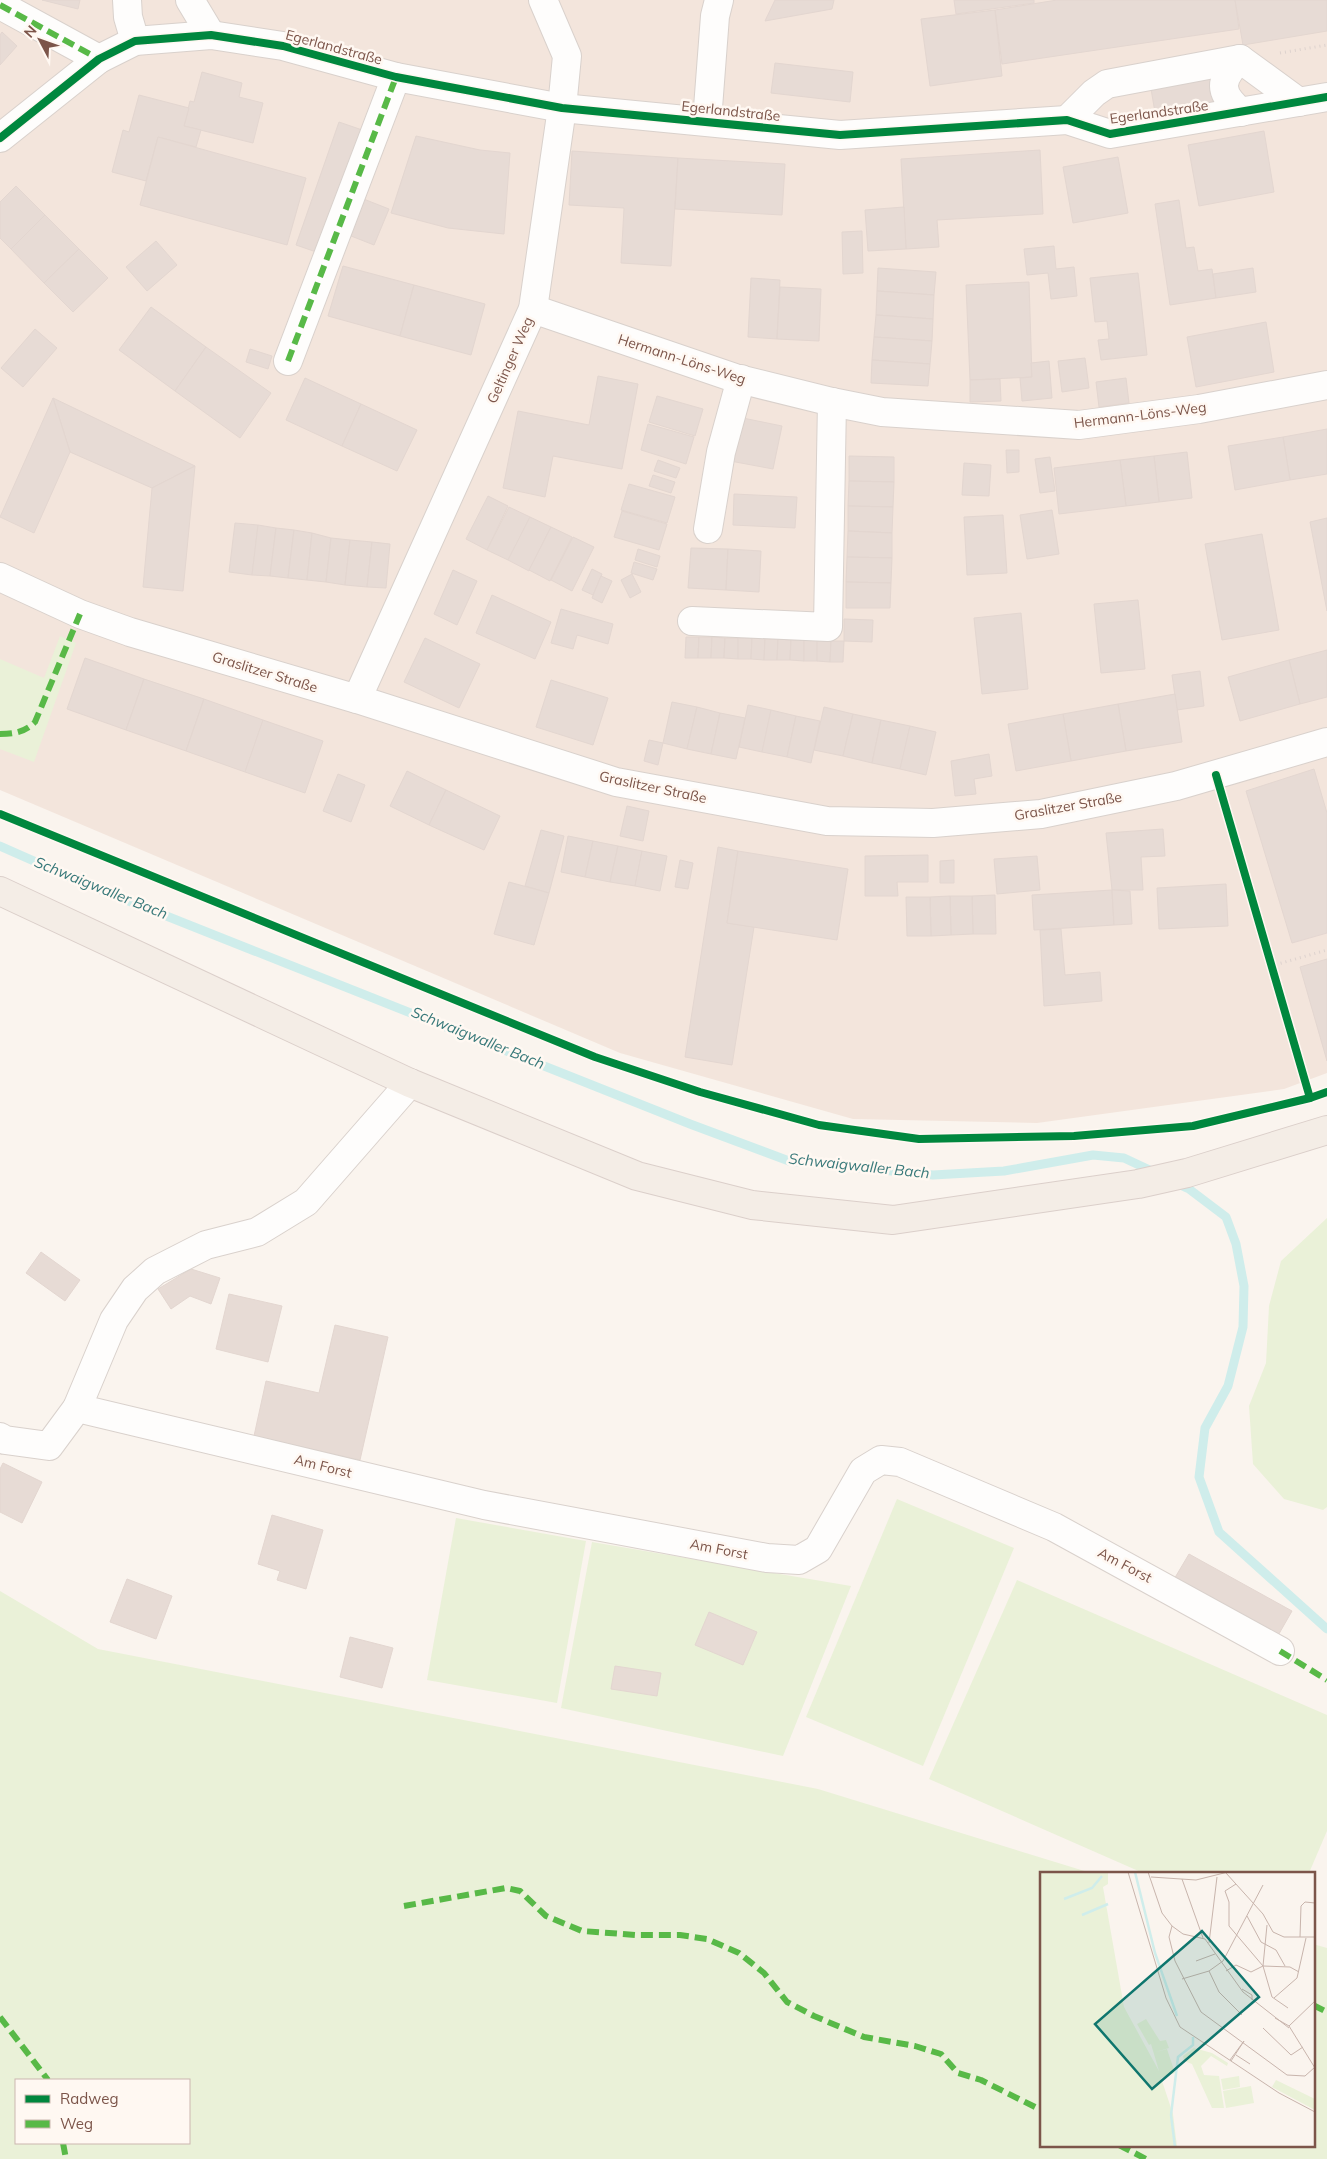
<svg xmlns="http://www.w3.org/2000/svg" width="1327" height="2159" viewBox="0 0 1327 2159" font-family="Mulish,sans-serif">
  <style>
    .residential { fill: #f3e5dc }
    .green { fill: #eaf1d8; fill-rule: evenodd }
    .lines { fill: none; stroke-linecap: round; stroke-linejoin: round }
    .stream { stroke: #cfedeb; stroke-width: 9 }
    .building { fill: #e7dbd5; stroke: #e3d6d0 }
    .minor-casing { stroke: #d9d1cc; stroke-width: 30 }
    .major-casing { stroke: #dbcfca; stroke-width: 30 }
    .path { stroke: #ddd2ce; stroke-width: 3; stroke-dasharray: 1 4; stroke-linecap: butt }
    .minor { stroke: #fefdfc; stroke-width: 28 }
    .major { stroke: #f4ede6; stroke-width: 28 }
    .quiet { stroke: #58b947; stroke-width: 6; stroke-dasharray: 12 6; stroke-linecap: butt }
    .cycleway-casing { stroke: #fff8f2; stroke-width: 11 }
    .cycleway { stroke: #00873e; stroke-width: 8 }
    .labels { text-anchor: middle; stroke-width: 5; stroke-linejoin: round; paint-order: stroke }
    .street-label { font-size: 14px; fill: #7c554a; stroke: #fff8f2 }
    .water-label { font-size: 15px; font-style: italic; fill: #39797a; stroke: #fff8f2 }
    .inset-river { fill: none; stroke: #cfedeb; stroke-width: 2.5 }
    .inset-road { fill: none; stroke: #c8b4ac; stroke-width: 1 }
    .view { fill: #0f766e; fill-opacity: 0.15; stroke: #0f766e; stroke-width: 2.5 }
    .inset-edge { fill: none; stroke: #7c554a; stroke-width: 2.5 }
  </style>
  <rect width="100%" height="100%" fill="#faf4ee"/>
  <!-- residential -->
  <path class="residential" d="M0,0H1327V1073L1284,1089L1037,1123L853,1119L620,1053L0,790Z"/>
  <!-- green -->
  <g class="green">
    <path d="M60,636L76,643L34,762L0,749V659L44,678Z"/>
    <path d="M1327,1218V1507L1323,1510L1284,1499L1253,1464L1249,1406L1266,1363L1269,1306L1281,1261Z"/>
    <path d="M897,1499L1014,1548L923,1766L806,1717Z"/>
    <path d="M456,1518L586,1541L557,1703L427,1680Z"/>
    <path d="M592,1542L851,1586L783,1756L561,1708Z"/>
    <path d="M1017,1580L1327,1715V1831L1309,1873H1143L929,1779Z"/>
    <path d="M0,1591L98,1649L818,1789L1091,1873H1041V2145H1313V1944L1327,1948V2159H0ZM16,2080H189V2143H16Z"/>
  </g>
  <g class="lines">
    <!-- stream -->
    <g class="stream">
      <path d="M0,846L86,884L690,1124L789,1161L933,1175L1004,1171L1093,1155L1124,1158L1156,1173"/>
      <path d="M1176,1183L1189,1189L1226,1217L1236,1244L1244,1286L1243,1327L1228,1386L1205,1428L1199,1477L1219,1532L1327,1629"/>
    </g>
  </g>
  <!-- building -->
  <g class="building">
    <path d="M42,0H80L78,9Z"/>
    <path d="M775,0H834L832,9L765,21Z"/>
    <path d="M954,0H1034V3L956,14Z"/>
    <path d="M1057,0H1235L1239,29L1002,64L995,10Z"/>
    <path d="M1235,0H1327V31L1243,45Z"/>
    <path d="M995,10L1002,76L930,86L921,19Z"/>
    <path d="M2,32L17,46L0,65V35Z"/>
    <path d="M775,63L853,72L850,102L771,93Z"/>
    <path d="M202,72L242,83L239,97L263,103L253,143L184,126L190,101L194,102Z"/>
    <path d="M1212,78L1217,107L1156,118L1151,89Z"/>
    <path d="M139,95L189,108L184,126L201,130L196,147L158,137L146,181L112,172L123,130L129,132Z"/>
    <path d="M339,122L368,132L325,255L296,245Z"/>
    <path d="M1264,131L1274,192L1199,206L1188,145Z"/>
    <path d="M416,136L480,150L510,153L504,234L448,228L391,213Z"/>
    <path d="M158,137L306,178L287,245L140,205Z"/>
    <path d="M1040,150L1043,214L937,220L939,247L906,249L901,159Z"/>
    <path d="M572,151L678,158L671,266L621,263L624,208L569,205Z"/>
    <path d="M1118,157L1128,213L1073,223L1063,167Z"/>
    <path d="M678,158L785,164L782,215L675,209Z"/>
    <path d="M16,186L45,215L11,249L0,238V202Z"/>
    <path d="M361,198L389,209L374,245L346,234Z"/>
    <path d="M1179,200L1186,248L1194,247L1198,271L1212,269L1216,298L1170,305L1155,204Z"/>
    <path d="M904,207L906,249L868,251L865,210Z"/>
    <path d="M45,215L79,249L44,283L11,249Z"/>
    <path d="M862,231L863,273L843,274L842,232Z"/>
    <path d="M156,241L177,265L147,291L126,267Z"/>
    <path d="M1054,246L1056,269L1074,267L1077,296L1051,299L1048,273L1027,275L1024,249Z"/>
    <path d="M79,249L108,278L73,312L44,283Z"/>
    <path d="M343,266L414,285L400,336L328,316Z"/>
    <path d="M878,268L936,272L934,295L877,291Z"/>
    <path d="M1253,268L1256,292L1216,298L1213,274Z"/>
    <path d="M1138,273L1147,355L1101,360L1098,340L1109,339L1107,321L1095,322L1090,278Z"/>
    <path d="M751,278L780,280L777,339L748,337Z"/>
    <path d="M1029,282L1032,377L970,380L966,285Z"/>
    <path d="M414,285L485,304L471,355L400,336Z"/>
    <path d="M780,287L821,289L819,341L777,339Z"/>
    <path d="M877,291L934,295L933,319L876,315Z"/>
    <path d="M151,307L206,347L175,391L119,350Z"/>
    <path d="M876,315L933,319L932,341L874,337Z"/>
    <path d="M1266,322L1274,372L1196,387L1187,337Z"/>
    <path d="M35,329L57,348L23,387L1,368Z"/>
    <path d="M874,337L932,341L930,364L872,360Z"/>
    <path d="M206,347L271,393L240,438L175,391Z"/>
    <path d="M250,349L272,356L268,369L246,362Z"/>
    <path d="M1085,358L1089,388L1062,392L1058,361Z"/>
    <path d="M872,360L930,364L928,386L871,383Z"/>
    <path d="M1049,361L1052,398L1022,401L1020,378L1032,377L1031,363Z"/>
    <path d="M598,376L638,384L622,469L553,456L545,497L503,488L518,411L589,425Z"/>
    <path d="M305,378L361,404L342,446L286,420Z"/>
    <path d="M1126,378L1129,403L1099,407L1096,382Z"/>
    <path d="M1000,379L1001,401L970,402V380Z"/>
    <path d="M657,396L703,409L695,436L649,422Z"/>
    <path d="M53,398L195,466L152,488L70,452Z"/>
    <path d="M53,398L70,452L34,533L0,517Z"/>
    <path d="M361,404L417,430L397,471L342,446Z"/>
    <path d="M733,416L782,426L773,469L725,460Z"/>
    <path d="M648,424L694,437L686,464L641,450Z"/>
    <path d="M1327,429V474L1290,480L1283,437Z"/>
    <path d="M1283,437L1290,480L1235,490L1228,446Z"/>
    <path d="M1006,450H1019V472L1007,473Z"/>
    <path d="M1187,452L1192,498L1159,502L1154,456Z"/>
    <path d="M849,456L894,457V482L849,481Z"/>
    <path d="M1154,456L1159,502L1126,506L1120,460Z"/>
    <path d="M1050,457L1055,491L1040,493L1035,459Z"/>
    <path d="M658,460L680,468L676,478L654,471Z"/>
    <path d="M1120,460L1126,506L1059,514L1054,468Z"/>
    <path d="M964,463L991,465L989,496L962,495Z"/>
    <path d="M195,466L183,591L143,587L152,488Z"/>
    <path d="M653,475L675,482L671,493L649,486Z"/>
    <path d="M849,481L894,482L893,507L848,506Z"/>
    <path d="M629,484L675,497L667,523L621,510Z"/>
    <path d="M734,494L797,497L795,528L733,525Z"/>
    <path d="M488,496L508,506L487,550L466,539Z"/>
    <path d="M848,506L893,507L892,533L848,531Z"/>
    <path d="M509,507L530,517L508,560L487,550Z"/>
    <path d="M1052,510L1059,554L1027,559L1020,515Z"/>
    <path d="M622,511L667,524L659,550L614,537Z"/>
    <path d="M1003,515L1007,573L967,575L964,517Z"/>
    <path d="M530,517L551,527L529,571L508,560Z"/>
    <path d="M1327,518V611L1310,522Z"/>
    <path d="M235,523L258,525L252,575L229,572Z"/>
    <path d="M258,525L276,528L270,576L252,575Z"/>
    <path d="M551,527L572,537L550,581L529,570Z"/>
    <path d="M276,528L294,530L288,578L270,576Z"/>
    <path d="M294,530L312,533L307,580L288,578Z"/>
    <path d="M848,531L892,533V558L847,557Z"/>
    <path d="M312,533L331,538L326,582L307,580Z"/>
    <path d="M1262,534L1279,630L1222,640L1205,544Z"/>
    <path d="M573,537L594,547L572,591L551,580Z"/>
    <path d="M331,538L350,540L345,585L326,582Z"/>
    <path d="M350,540L372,542L367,587L345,585Z"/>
    <path d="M372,542L390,544L386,588L367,587Z"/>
    <path d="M691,548L728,549L726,590L688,588Z"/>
    <path d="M638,549L660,556L657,567L635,560Z"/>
    <path d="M728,549L761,551L759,592L726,590Z"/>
    <path d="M847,557L892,558L891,583L846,582Z"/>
    <path d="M634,562L657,569L653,580L631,573Z"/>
    <path d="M592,569L602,574L593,595L582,590Z"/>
    <path d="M453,570L477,581L457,625L434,614Z"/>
    <path d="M632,574L641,592L630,598L621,580Z"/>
    <path d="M601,576L612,581L602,603L592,598Z"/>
    <path d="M846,582L891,583L890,608H846Z"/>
    <path d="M492,595L551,622L535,659L476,633Z"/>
    <path d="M1138,600L1145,669L1101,673L1094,604Z"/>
    <path d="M561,609L613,624L608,644L577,635L573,649L551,643Z"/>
    <path d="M1021,613L1028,689L982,694L974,618Z"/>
    <path d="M844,619L873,620L872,642L844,641Z"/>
    <path d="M686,637H699L698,658H685Z"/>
    <path d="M699,637H712L711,658H698Z"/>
    <path d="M712,637L725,638L724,658H711Z"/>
    <path d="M425,638L480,664L459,708L404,682Z"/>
    <path d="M725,638H738V659L724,658Z"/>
    <path d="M738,638H752L751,659H738Z"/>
    <path d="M752,638L765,639L764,660L751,659Z"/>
    <path d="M765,639H778L777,660H764Z"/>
    <path d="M778,639L791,640L790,660H777Z"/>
    <path d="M791,640H804V661L790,660Z"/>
    <rect x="804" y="640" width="13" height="21"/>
    <path d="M817,640L831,641L830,662L817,661Z"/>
    <path d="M831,641H844L843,662H830Z"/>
    <path d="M1327,650V697L1300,704L1289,660Z"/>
    <path d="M85,658L144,679L126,730L67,709Z"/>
    <path d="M1289,660L1300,704L1240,721L1228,677Z"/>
    <path d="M1200,671L1204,706L1177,710L1172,675Z"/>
    <path d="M144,679L204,699L186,751L126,730Z"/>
    <path d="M551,680L608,698L593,745L536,727Z"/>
    <path d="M1175,694L1182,742L1126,751L1118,704Z"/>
    <path d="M204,699L263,720L245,772L186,751Z"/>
    <path d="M672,702L697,707L687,749L663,743Z"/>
    <path d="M1118,704L1126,751L1071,761L1063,714Z"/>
    <path d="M748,705L771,710L762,752L739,747Z"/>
    <path d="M697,707L720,713L711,754L687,749Z"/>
    <path d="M824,707L853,714L843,756L814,750Z"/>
    <path d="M771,710L796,716L787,757L762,752Z"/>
    <path d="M720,713L745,718L736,759L711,754Z"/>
    <path d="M853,714L881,720L872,763L843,756Z"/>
    <path d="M1063,714L1071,761L1016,771L1008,724Z"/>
    <path d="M796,716L820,721L811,763L787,757Z"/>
    <path d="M263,720L323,741L305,793L245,772Z"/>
    <path d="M881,720L910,726L900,769L872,763Z"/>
    <path d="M910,726L936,732L926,775L900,769Z"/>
    <path d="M649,740L663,743L658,765L644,761Z"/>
    <path d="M989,754L992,776L974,779L976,794L955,796L951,761Z"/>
    <path d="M1314,769L1327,813V933L1292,943L1246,791Z"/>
    <path d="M407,771L446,790L429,825L390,806Z"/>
    <path d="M338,774L365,785L351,822L323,811Z"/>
    <path d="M446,790L500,816L484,850L429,825Z"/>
    <path d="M627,806L649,811L643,841L620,836Z"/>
    <path d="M1163,829L1165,856L1141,857L1143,890H1112L1106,833Z"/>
    <path d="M541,830L564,836L549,893L525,886Z"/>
    <path d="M568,836L593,841L585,877L561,872Z"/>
    <path d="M593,841L618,846L610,882L585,877Z"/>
    <path d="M618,846L642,851L635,886L610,882Z"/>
    <path d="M718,847L738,851L727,923L754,927L732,1065L685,1057Z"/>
    <path d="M642,851L667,856L660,891L635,886Z"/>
    <path d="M738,851L848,869L837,940L727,923Z"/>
    <path d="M928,855V882H897L898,896H865V856Z"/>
    <path d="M1037,856L1040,890L997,894L994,859Z"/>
    <path d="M680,860L693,863L688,889L675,887Z"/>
    <path d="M954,860V883H940V861Z"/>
    <path d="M509,882L549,893L534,945L494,934Z"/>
    <path d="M1226,884L1228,926L1159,929L1157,888Z"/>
    <path d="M1112,890L1114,925L1034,930L1032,895Z"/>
    <path d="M1112,890L1130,891L1132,924L1114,925Z"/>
    <path d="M995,895L996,934H973L972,896Z"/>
    <path d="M950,896H972L973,934L951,935Z"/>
    <path d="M950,896L951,935L931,936L930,897Z"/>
    <path d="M906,897H930L931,936H907Z"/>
    <path d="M1061,929L1065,975L1100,972L1102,1001L1044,1006L1040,930Z"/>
    <path d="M1327,959V1061L1300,967Z"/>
    <path d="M41,1252L80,1280L65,1301L26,1273Z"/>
    <path d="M191,1269L220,1278L211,1304L190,1296L171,1309L158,1289Z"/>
    <path d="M229,1294L282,1306L268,1362L216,1349Z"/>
    <path d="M335,1325L388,1337L360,1460L254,1436L266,1381L319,1393Z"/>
    <path d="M3,1463L42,1482L22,1523L0,1512V1469Z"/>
    <path d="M272,1515L323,1530L306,1589L277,1580L280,1571L258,1564Z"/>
    <path d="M1189,1554L1292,1611L1276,1639L1173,1581Z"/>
    <path d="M127,1579L172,1596L156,1639L110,1622Z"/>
    <path d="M709,1612L757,1632L743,1665L695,1645Z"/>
    <path d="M350,1637L393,1648L382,1688L340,1677Z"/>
    <path d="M615,1666L661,1673L657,1696L611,1689Z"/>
  </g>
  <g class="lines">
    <defs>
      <g id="minor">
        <path d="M127,0L128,17L135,41"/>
        <path d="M190,0L211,35"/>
        <path d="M0,5L99,59"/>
        <path d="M1240,59C1219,80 1218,92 1241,112"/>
        <path d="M1067,120L1094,93L1107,84L1240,59L1299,102"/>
        <path d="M707,121L715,16L719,0"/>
        <path d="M0,138L99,59L135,41L211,35L283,46L396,77L562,108L840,135L1067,120L1110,134L1327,97"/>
        <path d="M533,309L735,378L832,402L882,412L1079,425L1199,409L1327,385"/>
        <path d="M288,361L396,77"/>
        <path d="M708,529L721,452L741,379"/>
        <path d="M0,577L80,614L130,632L357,699L616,782L827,821L933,823L1041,814L1176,786L1327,742"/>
        <path d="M692,621L828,627L832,402"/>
        <path d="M357,699L533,309L562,108L567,56L543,0"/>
        <path d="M77,1408L114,1320L135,1289L155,1271L206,1245L257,1232L306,1202L410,1083"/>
        <path d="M0,1437L5,1440L49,1446L77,1408L484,1505L767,1558L799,1560L818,1549L863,1471L881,1460L900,1462L1054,1527L1280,1651"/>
      </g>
      <path id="major" d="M0,891L410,1083L637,1176L752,1205L893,1220L1138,1184L1187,1173L1327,1130"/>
    </defs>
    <!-- minor casing -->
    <use href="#minor" class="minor-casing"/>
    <!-- major casing -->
    <use href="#major" class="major-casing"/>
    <!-- path -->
    <g class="path">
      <path d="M1280,53L1327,45"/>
      <path d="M1271,966L1327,950"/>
    </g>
    <!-- minor -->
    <use href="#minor" class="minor"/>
    <!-- major -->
    <use href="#major" class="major"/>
    <!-- quiet -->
    <g class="quiet">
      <path d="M0,5L99,59"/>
      <path d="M288,361L396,77"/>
      <path d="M0,734C14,734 25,732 35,722L80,614"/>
      <path d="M1280,1651L1327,1680"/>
      <path d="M404,1906L506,1888L520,1891L546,1916L582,1931L636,1935H680L707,1939L739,1953L764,1973L787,2002L814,2016L864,2037L915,2046L941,2054L958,2073L981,2080L1041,2110"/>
      <path d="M1313,2005L1327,2012"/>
      <path d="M0,2017L48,2080"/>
      <path d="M63,2143L66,2159"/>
      <path d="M1119,2145L1146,2159"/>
    </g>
    <defs>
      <g id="cycleway">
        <path d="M0,138L99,59L135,41L211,35L283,46L396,77L562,108L840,135L1067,120L1110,134L1327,97"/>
        <path d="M1216,775L1310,1098"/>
        <path d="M0,814L595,1057L700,1092L819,1125L919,1139L1074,1136L1193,1126L1310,1098L1327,1092"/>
      </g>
    </defs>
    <!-- cycleway casing -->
    <use href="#cycleway" class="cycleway-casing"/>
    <!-- cycleway -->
    <use href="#cycleway" class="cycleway"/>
  </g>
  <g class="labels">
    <!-- street labels -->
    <g class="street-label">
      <text transform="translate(334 47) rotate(15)" y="5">Egerlandstraße</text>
      <text transform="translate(731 111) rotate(6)" y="5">Egerlandstraße</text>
      <text transform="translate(1159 112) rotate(-8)" y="5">Egerlandstraße</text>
      <text transform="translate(682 359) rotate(18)" y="5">Hermann-Löns-Weg</text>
      <text transform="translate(510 360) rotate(-66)" y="5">Geltinger Weg</text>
      <text transform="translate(1140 415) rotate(-7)" y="5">Hermann-Löns-Weg</text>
      <text transform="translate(265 672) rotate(17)" y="5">Graslitzer Straße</text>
      <text transform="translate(653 787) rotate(12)" y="5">Graslitzer Straße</text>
      <text transform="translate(1068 806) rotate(-10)" y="5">Graslitzer Straße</text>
      <text transform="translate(323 1466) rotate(14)" y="5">Am Forst</text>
      <text transform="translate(719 1549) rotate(11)" y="5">Am Forst</text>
      <text transform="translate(1125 1565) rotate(28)" y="5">Am Forst</text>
    </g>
    <!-- water labels -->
    <g class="water-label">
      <text transform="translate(101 888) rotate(22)" y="5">Schwaigwaller Bach</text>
      <text transform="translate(478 1038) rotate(22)" y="5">Schwaigwaller Bach</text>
      <text transform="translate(859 1166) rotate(6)" y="5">Schwaigwaller Bach</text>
    </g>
  </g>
  <!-- overview -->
  <g transform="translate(1040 1872)">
    <rect width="275" height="275" fill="#faf4ee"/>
    <path d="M0,0H68V12L63,15L84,135L119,199L111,172L109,173L97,152L106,147L120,169L126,168L129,176L116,180L127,177L135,201L121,206L133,242L137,275H0ZM154,176L172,181L188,191L187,194L171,184L161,194L164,203L179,204L184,236H172L152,192L144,189L143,184ZM199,204L200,215L183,218L181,207ZM236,208L275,227V238L232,215ZM211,214L214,231L186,236L183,219Z" fill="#eaf1d8"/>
    <path class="inset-river" d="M95,0L115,81L137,144M24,27L52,16L62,4M42,43L68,32M135,275L131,243L138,185L153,173V165"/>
    <path class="inset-road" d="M88,0L126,126L140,155L239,221L275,240M108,0L122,41L132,54L143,62L165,67L203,120L249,156M186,1L223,42L233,60L244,65H275M111,5L156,8L188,0M142,7L163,66M196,12L185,19L189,30V54L223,94L232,125L248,136M207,44L221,70L236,78L245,94M132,54L129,65L135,89L161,140L247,203L265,204L275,195M260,65L261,34L265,30L275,31M169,71L177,5M156,89L175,82M223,94L250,95L259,100M169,99L179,120L202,143M186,99L196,93L211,100L223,94L227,53M142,107L169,99L183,89L223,13M202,117L212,123V128M234,126L257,106L266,66M235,146L249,154L275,196M249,154L275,129M223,156L251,183L263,175M196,183L210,192M190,188L204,169M191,189L204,169"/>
    <path class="view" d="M162,59L219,125L112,217L55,152Z"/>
    <rect width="275" height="275" class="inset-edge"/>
  </g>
  <!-- legend -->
  <rect x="15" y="2079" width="175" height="65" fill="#fff8f2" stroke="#cbb7af"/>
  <rect x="25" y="2095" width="25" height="8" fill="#00873e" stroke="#cbb7af"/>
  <text x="60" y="2104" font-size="15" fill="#7c554a">Radweg</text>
  <rect x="25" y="2120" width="25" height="8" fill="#58b947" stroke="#cbb7af"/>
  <text x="60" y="2129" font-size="15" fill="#7c554a">Weg</text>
  <!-- north arrow -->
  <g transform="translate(40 40) rotate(311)" stroke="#fff8f2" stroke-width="4" paint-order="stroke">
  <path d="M0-4L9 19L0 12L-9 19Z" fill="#7c554a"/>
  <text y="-8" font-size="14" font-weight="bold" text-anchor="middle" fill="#7c554a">N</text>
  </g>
</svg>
